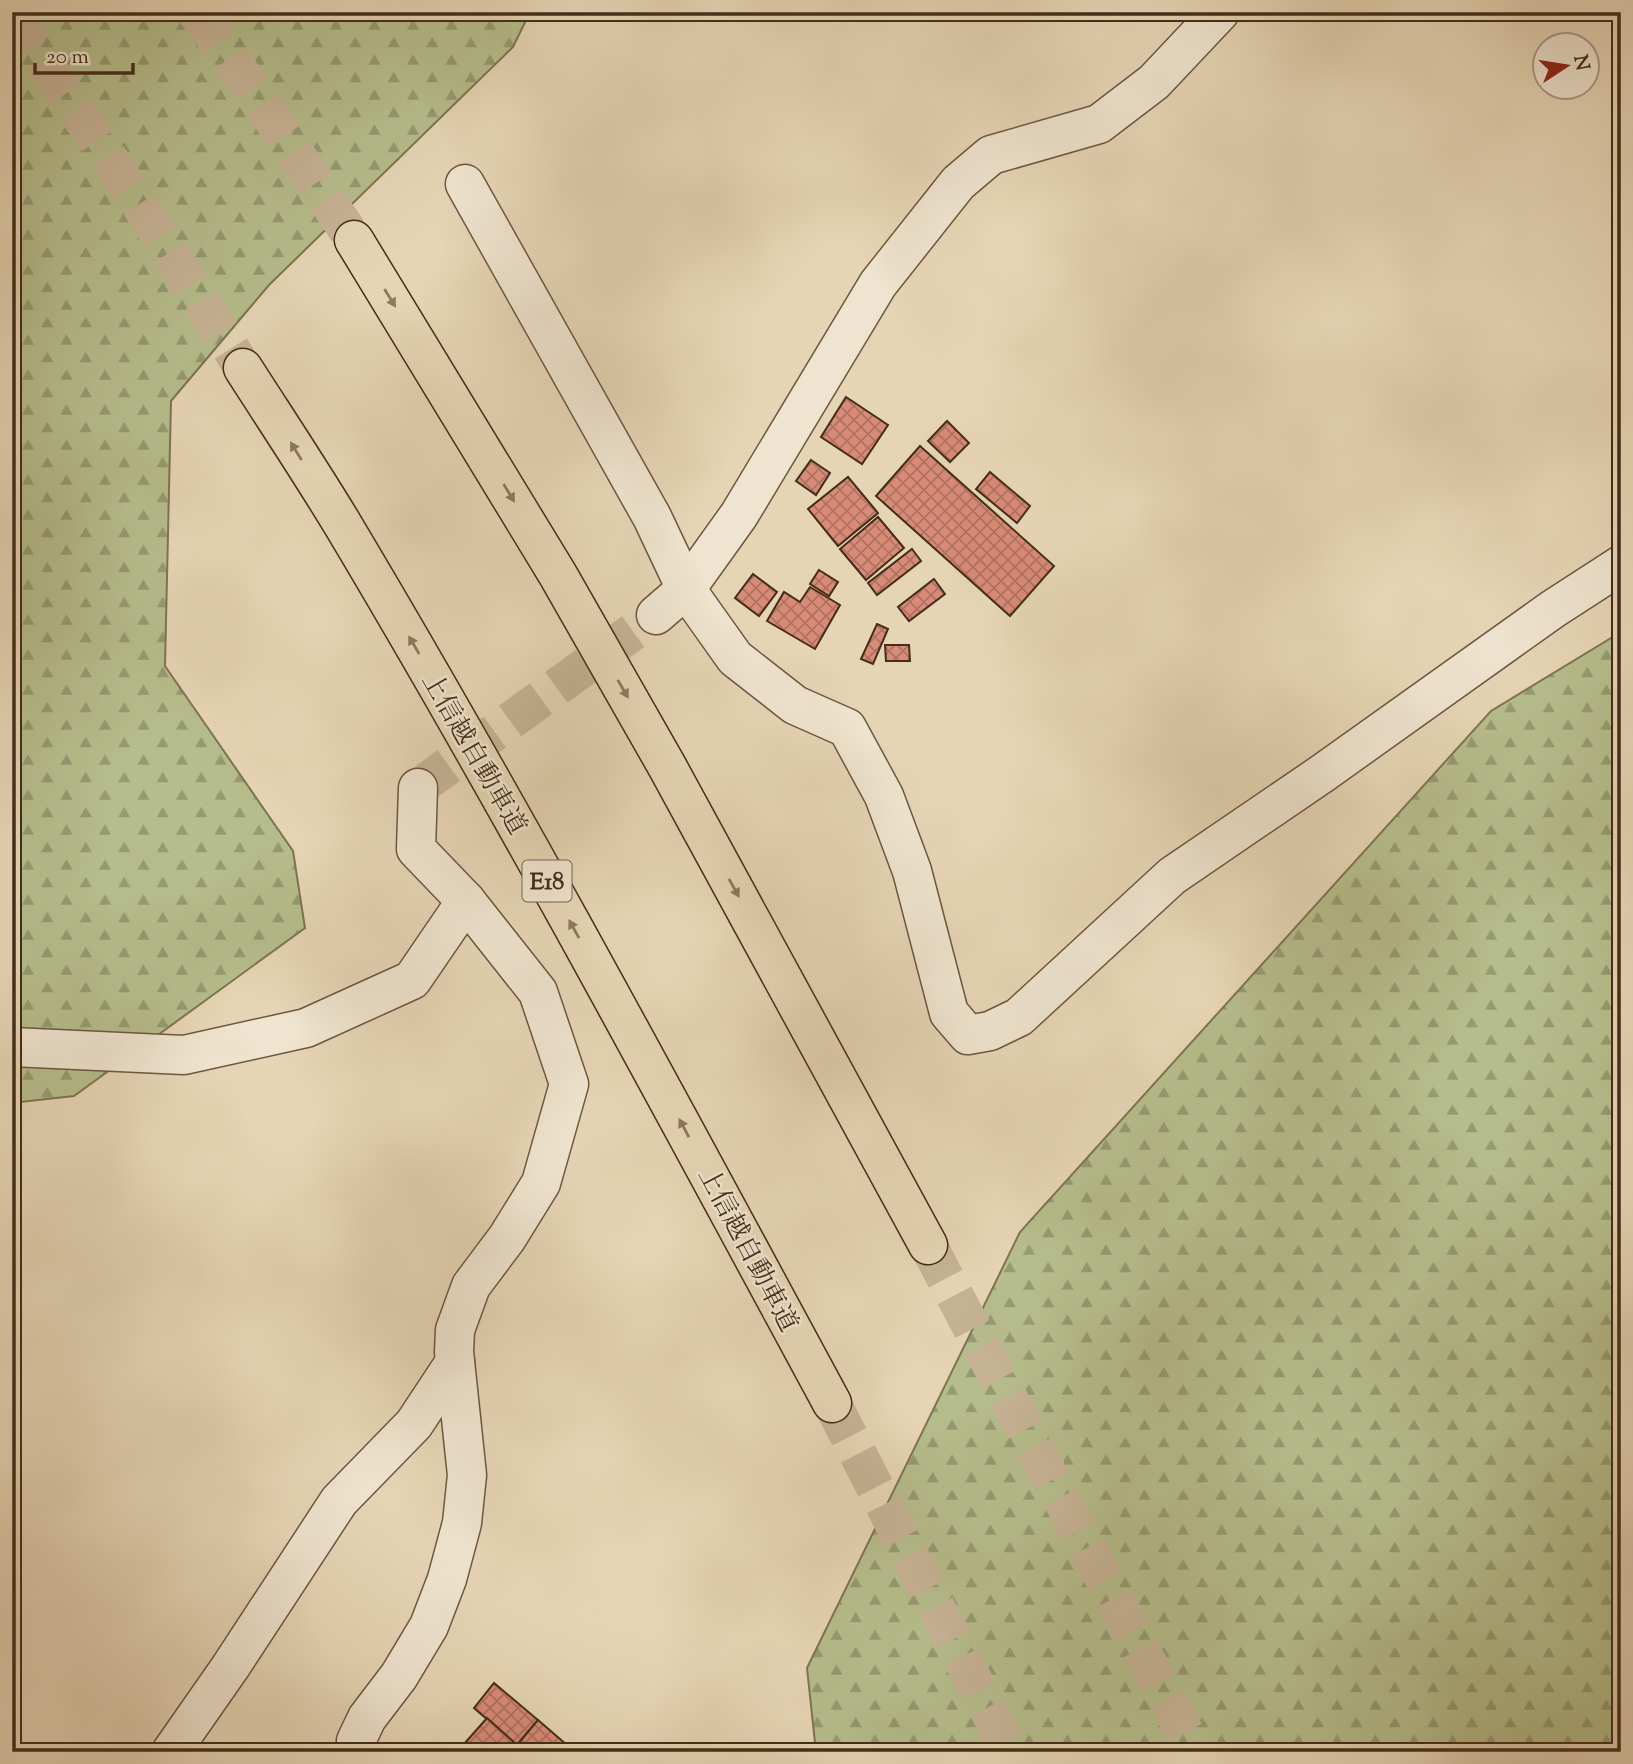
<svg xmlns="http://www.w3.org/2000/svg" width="1633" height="1764" viewBox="0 0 1633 1764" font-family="'Sorts Mill Goudy','Noto Serif JP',serif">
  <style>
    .forest { fill: url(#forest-firs); stroke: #7d7552; stroke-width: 2 }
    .building { fill: url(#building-cross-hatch); stroke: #442d19; stroke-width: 2 }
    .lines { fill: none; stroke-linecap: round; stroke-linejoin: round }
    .minor-tunnel { stroke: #c6b396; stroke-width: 38; stroke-dasharray: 38 19; stroke-linecap: butt }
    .highway-tunnel { stroke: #c6b396; stroke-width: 38; stroke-dasharray: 38 19; stroke-linecap: butt }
    .minor-casing { stroke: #6c5740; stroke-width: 41 }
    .highway-casing { stroke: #442d19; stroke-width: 41 }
    .minor { stroke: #efe4cf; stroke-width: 38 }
    .highway { stroke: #e6d5b5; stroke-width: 38 }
    .oneway { fill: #8d795f }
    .labels { text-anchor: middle; stroke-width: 5; stroke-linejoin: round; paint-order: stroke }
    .shield { fill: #efe4cf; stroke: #776450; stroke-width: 2 }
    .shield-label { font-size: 24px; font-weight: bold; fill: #442d19 }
    .street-label { font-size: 26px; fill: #442d19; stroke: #efe4cf }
  </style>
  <defs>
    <pattern id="forest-firs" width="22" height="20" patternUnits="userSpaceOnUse" patternTransform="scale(1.75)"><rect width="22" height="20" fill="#b6bd8c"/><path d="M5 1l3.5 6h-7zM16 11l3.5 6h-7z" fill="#969a72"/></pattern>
    <pattern id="building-cross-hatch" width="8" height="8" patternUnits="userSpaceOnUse" patternTransform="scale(1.75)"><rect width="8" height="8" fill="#d88b77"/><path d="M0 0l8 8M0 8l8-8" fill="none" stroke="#b17261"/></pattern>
  </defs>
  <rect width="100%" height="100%" fill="#e6d5b5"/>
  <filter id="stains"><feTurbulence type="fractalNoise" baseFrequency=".00286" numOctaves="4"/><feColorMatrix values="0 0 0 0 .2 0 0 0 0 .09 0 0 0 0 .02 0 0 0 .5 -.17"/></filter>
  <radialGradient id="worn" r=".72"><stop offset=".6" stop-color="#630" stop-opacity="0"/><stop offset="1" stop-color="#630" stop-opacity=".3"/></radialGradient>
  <!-- forest -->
  <g class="forest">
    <path d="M12,12H530L513,47L269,285L171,401L165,666L293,851L305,928L74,1096L12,1103Z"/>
    <path d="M1621,632V1752H816L807,1668L1020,1232L1491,711Z"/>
  </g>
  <!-- building -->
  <g class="building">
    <path d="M846,397L888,425L862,464L821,437Z"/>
    <path d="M947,421L969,443L950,462L928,441Z"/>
    <path d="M920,446L1054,566L1010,616L876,496Z"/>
    <path d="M811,460L830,473L816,495L796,481Z"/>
    <path d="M990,472L1030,506L1017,523L976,489Z"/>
    <path d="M848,477L878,513L838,546L808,509Z"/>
    <path d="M878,517L904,548L866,580L840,549Z"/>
    <path d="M912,549L921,561L877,595L868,583Z"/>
    <path d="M819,570L838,582L829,596L810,584Z"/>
    <path d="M753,574L777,592L759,616L735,598Z"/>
    <path d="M934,579L945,594L909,621L898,607Z"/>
    <path d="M810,587L840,605L815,649L767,621L784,592L800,602Z"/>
    <path d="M877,624L888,629L873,664L861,659Z"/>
    <path d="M885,645H909L910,661H886Z"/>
    <path d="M494,1683L538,1720L517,1745L474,1708Z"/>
    <path d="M487,1718L517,1745L510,1752H472L464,1744Z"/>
    <path d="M538,1720L575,1752H525L517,1745Z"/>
  </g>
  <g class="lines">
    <!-- minor-tunnel -->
    <path class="minor-tunnel" d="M418,788L656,615"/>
    <!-- highway-tunnel -->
    <g class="highway-tunnel">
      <path d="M196,12L243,76L354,240"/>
      <path d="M12,15L139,203L243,368"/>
      <path d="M928,1245L1195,1752"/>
      <path d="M832,1403L1010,1752"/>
    </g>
    <defs>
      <g id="minor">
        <path d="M465,184L652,517L686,589L735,658L795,705L847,728L884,796L912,871L949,1013L968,1035L990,1031L1019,1017L1172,876L1323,773L1553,609L1621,565"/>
        <path d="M656,615L686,589L739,515L878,284L958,183L991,155L1099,124L1154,82L1220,12"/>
        <path d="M12,1047L184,1055L306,1028L412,980L466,901"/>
        <path d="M171,1752L231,1666L339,1501L414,1424L455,1362"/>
        <path d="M358,1752L356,1741L367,1718L399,1676L429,1626L447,1579L462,1523L467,1475L454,1352L455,1330L471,1286L507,1238L541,1183L569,1084L538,992L466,901L416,849L418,788"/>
      </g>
      <g id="highway">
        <path d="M354,240L558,575L668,768L928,1245"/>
        <path d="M243,368C277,421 311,472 343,525C515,813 673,1109 832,1403"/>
      </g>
    </defs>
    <!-- minor casing -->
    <use href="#minor" class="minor-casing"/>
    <!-- highway casing -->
    <use href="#highway" class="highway-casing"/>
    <!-- minor -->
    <use href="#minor" class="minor"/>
    <!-- highway -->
    <use href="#highway" class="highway"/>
  </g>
  <!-- one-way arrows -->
  <defs><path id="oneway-solid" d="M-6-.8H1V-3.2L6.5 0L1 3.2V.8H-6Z" transform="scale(1.75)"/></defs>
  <g class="oneway">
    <use href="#oneway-solid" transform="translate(390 298) rotate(58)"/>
    <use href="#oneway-solid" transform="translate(296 451) rotate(-122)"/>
    <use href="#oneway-solid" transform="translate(509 493) rotate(59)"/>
    <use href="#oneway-solid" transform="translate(414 645) rotate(-120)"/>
    <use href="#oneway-solid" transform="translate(623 689) rotate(60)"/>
    <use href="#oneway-solid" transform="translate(734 888) rotate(61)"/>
    <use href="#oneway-solid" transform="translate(574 929) rotate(-119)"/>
    <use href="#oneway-solid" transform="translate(684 1128) rotate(-118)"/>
  </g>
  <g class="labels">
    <!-- shield labels -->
    <rect class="shield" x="522.5" y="860.5" width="49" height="41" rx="5"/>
    <g class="shield-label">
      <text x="547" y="889">E18</text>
    </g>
    <!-- street labels -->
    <g class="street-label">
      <text transform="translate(475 753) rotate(60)" y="9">上信越自動車道</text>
      <text transform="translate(749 1249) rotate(62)" y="9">上信越自動車道</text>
    </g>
  </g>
  <!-- margin -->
  <rect width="1633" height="1764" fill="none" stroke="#e6d5b5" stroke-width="42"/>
  <rect x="14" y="14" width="1605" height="1736" fill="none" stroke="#442d19" stroke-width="3.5"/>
  <rect x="21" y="21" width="1591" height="1722" fill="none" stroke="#442d19" stroke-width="2"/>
  <!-- north arrow -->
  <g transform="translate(1566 66) rotate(78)"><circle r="33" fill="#efe4cf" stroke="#ab9b86" stroke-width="2"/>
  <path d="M0-5L12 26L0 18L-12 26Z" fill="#8f2418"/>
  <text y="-10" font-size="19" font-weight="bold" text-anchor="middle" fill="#442d19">N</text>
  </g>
  <!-- scale -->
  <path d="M35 63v10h98v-10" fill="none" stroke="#442d19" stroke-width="3.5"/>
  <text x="46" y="63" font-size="21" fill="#442d19" stroke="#efe4cf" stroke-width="5" paint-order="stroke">20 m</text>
  <rect width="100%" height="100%" filter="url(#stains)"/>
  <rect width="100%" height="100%" fill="url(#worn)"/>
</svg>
